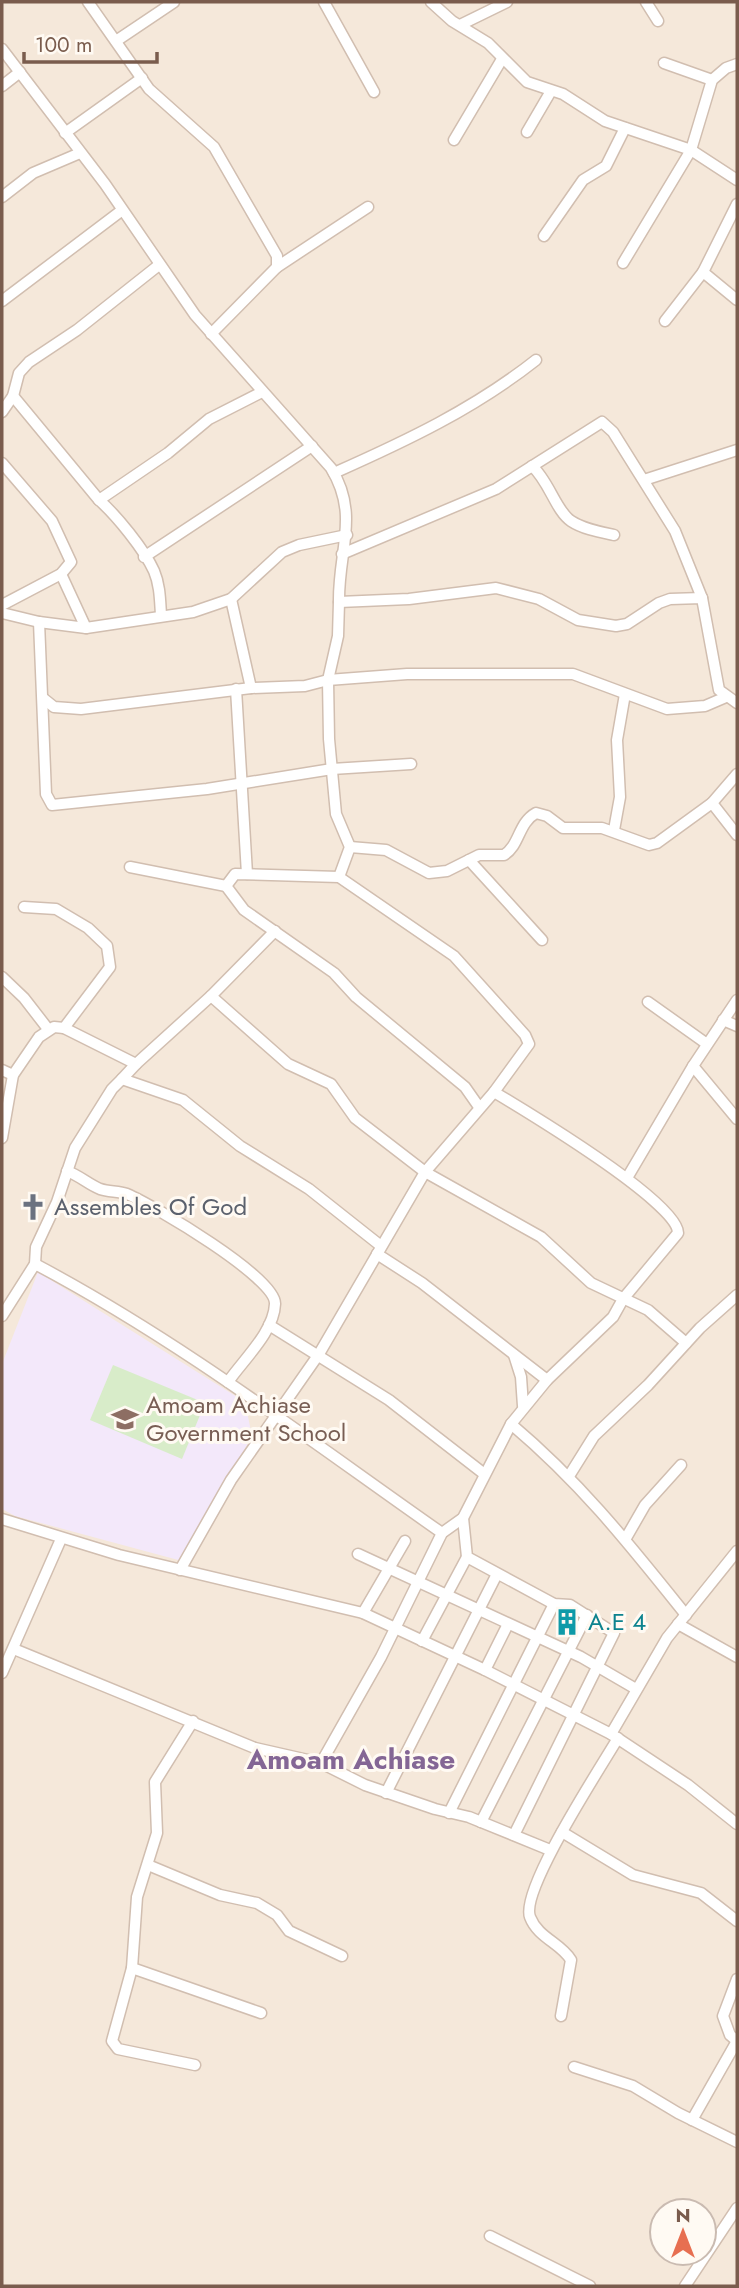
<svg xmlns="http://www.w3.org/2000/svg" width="739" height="2288" viewBox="0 0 739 2288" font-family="Jost,sans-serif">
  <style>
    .residential { fill: #f5e8da; fill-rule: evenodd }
    .education { fill: #f3e8fa }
    .green { fill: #d8ecc9 }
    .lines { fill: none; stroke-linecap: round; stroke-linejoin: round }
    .minor-casing { stroke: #d1beb0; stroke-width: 13 }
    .minor { stroke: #fff; stroke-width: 10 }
    .labels { text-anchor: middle; stroke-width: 6; stroke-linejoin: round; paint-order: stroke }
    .worship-label { font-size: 24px; fill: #5b616d; stroke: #fffaf3; text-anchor: start }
    .education-label { font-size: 24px; fill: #785e54; stroke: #fffaf3; text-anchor: start }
    .culture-label { font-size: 24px; fill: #0d838f; stroke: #fffaf3; text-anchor: start }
    .quarter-label { font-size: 28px; font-weight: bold; fill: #846695; stroke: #fffaf3 }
  </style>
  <rect width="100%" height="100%" fill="#fdf6ec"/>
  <!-- residential -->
  <path class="residential" d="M2,2H737V2286H2ZM662,2211H704V2253H662Z"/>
  <!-- education -->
  <path class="education" d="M38,1272L245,1402L252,1436L182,1561L15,1516L2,1509V1364Z"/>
  <!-- green -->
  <path class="green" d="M113,1365L205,1403L182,1459L90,1420Z"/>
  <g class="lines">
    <defs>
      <g id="minor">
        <path d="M88,2L149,89L214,147L277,256V267L211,334"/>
        <path d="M324,2L374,92"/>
        <path d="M431,2L452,21L488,43L527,82L563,94L605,121L691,150L737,180"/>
        <path d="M646,2L658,21"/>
        <path d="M460,25L507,2"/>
        <path d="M116,41L174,2"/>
        <path d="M2,49L105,184L195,315L331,468C360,515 338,551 339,602L409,599L496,588L539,599L578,620L616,626L627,624L659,603L670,599L702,598L719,690L737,703"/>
        <path d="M664,63L712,80"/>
        <path d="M2,86L20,72"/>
        <path d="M527,132L551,91"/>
        <path d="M65,133L142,78"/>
        <path d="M454,140L502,59"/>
        <path d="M2,197L33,173L80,153"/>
        <path d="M544,236L583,180L606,166L625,128"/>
        <path d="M623,263L691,150L712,80L726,68L737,64"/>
        <path d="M277,267L368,207"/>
        <path d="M703,272L737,300"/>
        <path d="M2,301L121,211"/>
        <path d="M665,321L703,272L737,204"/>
        <path d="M13,396L99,500L168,453L209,419L262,392"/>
        <path d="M2,412L13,396L19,373L29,362L77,330L159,265"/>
        <path d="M2,463L52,521L71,562L61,574L2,605"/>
        <path d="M532,466C549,481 556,511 571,521C583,529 600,532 614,535"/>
        <path d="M334,473C406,441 474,409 536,360"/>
        <path d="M644,480L737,450"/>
        <path d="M99,500C116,515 144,549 154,571C160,585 160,600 161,615"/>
        <path d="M342,554L496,489L602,422L613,432L675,531L702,598"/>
        <path d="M144,557L312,446"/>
        <path d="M61,574L86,628"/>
        <path d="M231,599L251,688"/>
        <path d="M2,613L39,622L86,628L193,612L231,599L282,552L299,545L347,535"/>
        <path d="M39,622L46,794L52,805L207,789L332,769L411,764"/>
        <path d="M236,689L247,874"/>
        <path d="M44,699L54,707L81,709L251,688L305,686L328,680L407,674H573L667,709L705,706L726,697"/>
        <path d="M737,774L712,803L737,835"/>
        <path d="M614,830L620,797L617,740L625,694"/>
        <path d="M350,847L386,850L429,873L447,871L479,855H504C520,845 518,823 536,813L547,816L563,828H602L649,845L657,843L712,803"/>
        <path d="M469,860L542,940"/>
        <path d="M130,867L226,886"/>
        <path d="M339,877L350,847L336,814L329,739L328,680L338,636L339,602"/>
        <path d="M24,907L56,909L88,928L107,946L110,967L64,1028"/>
        <path d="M2,977L24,998L48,1029"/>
        <path d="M211,996L288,1064L331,1084L355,1118L425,1172L541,1237L591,1283L648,1310L686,1343"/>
        <path d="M648,1002L707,1044"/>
        <path d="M723,1020L737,1026"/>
        <path d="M136,1064L211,996L275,931"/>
        <path d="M693,1066L737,1119"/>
        <path d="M2,1070L13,1075"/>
        <path d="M2,1138L13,1075L39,1037L54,1027L64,1028L136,1064L122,1079L183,1100L240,1146L309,1189L381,1246"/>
        <path d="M67,1171C80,1176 88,1184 100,1189C109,1192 118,1191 127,1194C153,1205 277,1278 275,1304C274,1332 243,1360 228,1382"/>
        <path d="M627,1178L693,1066L737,1000"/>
        <path d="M377,1254L422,1283L547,1380"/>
        <path d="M35,1264C179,1340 309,1440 442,1533"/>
        <path d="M2,1316L35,1264L36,1247L57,1202L75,1148L112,1089L122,1079"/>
        <path d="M269,1325L389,1400L483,1473"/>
        <path d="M514,1355L521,1377L523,1406"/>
        <path d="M511,1424C582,1484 629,1544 686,1615"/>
        <path d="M569,1476L594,1436L648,1385L700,1328L737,1295"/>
        <path d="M463,1518L467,1557L554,1604L570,1605L614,1633L514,1835"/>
        <path d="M2,1519L119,1555L363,1613L485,1670L611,1734L688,1785L737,1824"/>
        <path d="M626,1538L645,1505L681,1465"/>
        <path d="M358,1554L581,1657L636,1689"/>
        <path d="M180,1570L231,1480L319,1354L425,1172L494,1092L529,1044L525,1035L454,956L339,877L235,874L226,886L244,910L334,973L356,997L465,1087L479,1107"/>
        <path d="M363,1613L405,1541"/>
        <path d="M678,1624L737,1657"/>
        <path d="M422,1641L467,1557"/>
        <path d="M14,1649L255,1748L321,1763L365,1785L435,1809L469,1817L550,1850"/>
        <path d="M485,1670L507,1626"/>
        <path d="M2,1673L61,1539"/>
        <path d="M193,1721L155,1782L157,1833L137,1897L132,1968L112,2041L118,2049L195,2065"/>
        <path d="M611,1734L667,1638L737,1551"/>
        <path d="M321,1763L381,1657L442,1533L463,1518L511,1424L547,1380L613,1317L623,1299L678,1233C679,1203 524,1110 494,1092"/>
        <path d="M386,1793L497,1574"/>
        <path d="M449,1813L554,1604"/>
        <path d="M481,1822L587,1615"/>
        <path d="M562,1832L633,1875L701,1893L737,1921"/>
        <path d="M148,1865L220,1895L257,1903L277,1915L289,1931L342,1956"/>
        <path d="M132,1968L261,2013"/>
        <path d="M737,1979L723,2016L730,2035L737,2041"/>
        <path d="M561,2016L571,1960C561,1943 538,1938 530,1917C520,1890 601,1767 618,1738"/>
        <path d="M574,2067L633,2086L678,2113L737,2142"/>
        <path d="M692,2120L737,2041"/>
        <path d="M490,2236L590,2286"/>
        <path d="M685,2286L737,2208"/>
      </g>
    </defs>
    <!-- minor casing -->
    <use href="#minor" class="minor-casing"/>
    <!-- minor -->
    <use href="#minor" class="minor"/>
  </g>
  <!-- icons -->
  <defs>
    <symbol id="church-bare" viewBox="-9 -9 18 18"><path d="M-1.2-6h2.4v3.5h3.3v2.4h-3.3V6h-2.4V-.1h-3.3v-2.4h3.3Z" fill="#6b7280" stroke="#fffaf3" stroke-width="2.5" paint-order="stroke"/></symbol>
    <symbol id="school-bare" viewBox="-9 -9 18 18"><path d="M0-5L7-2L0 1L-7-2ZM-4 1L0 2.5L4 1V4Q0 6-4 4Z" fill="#8d6e63" stroke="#fffaf3" stroke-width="2.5" paint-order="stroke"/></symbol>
    <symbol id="building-bare" viewBox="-9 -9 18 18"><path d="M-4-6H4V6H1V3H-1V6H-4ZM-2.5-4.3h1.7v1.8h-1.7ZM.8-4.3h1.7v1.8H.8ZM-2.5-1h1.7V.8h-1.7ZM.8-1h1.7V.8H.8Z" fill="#0f9aa8" stroke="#fffaf3" stroke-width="2.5" paint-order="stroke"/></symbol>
  </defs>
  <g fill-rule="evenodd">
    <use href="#church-bare" x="14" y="1188" width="38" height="38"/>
    <use href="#school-bare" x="106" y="1400" width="38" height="38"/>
    <use href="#building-bare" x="548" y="1603" width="38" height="38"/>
  </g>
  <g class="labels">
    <!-- worship labels -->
    <g class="worship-label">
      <text x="54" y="1215">Assembles Of God</text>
    </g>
    <!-- education labels -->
    <g class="education-label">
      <text x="146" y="1413">Amoam Achiase<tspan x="146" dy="28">Government School</tspan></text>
    </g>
    <!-- culture labels -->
    <g class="culture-label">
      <text x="588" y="1630">A.E 4</text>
    </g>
    <!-- quarter labels -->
    <g class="quarter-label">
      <text x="351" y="1769">Amoam Achiase</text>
    </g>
  </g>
  <!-- border -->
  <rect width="739" height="2288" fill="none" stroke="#7a5c4d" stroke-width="7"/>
  <!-- north arrow -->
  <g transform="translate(683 2232)"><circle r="33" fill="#fffaf3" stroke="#cabbb1" stroke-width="2"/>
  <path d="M0-5L12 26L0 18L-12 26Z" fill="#e76f51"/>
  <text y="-10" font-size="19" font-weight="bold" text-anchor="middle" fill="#7a5c4d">N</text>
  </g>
  <!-- scale -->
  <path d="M24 52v10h133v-10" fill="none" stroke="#7a5c4d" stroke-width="3.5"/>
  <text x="35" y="52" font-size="21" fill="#7a5c4d" stroke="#fffaf3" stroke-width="5" paint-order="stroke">100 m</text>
</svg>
